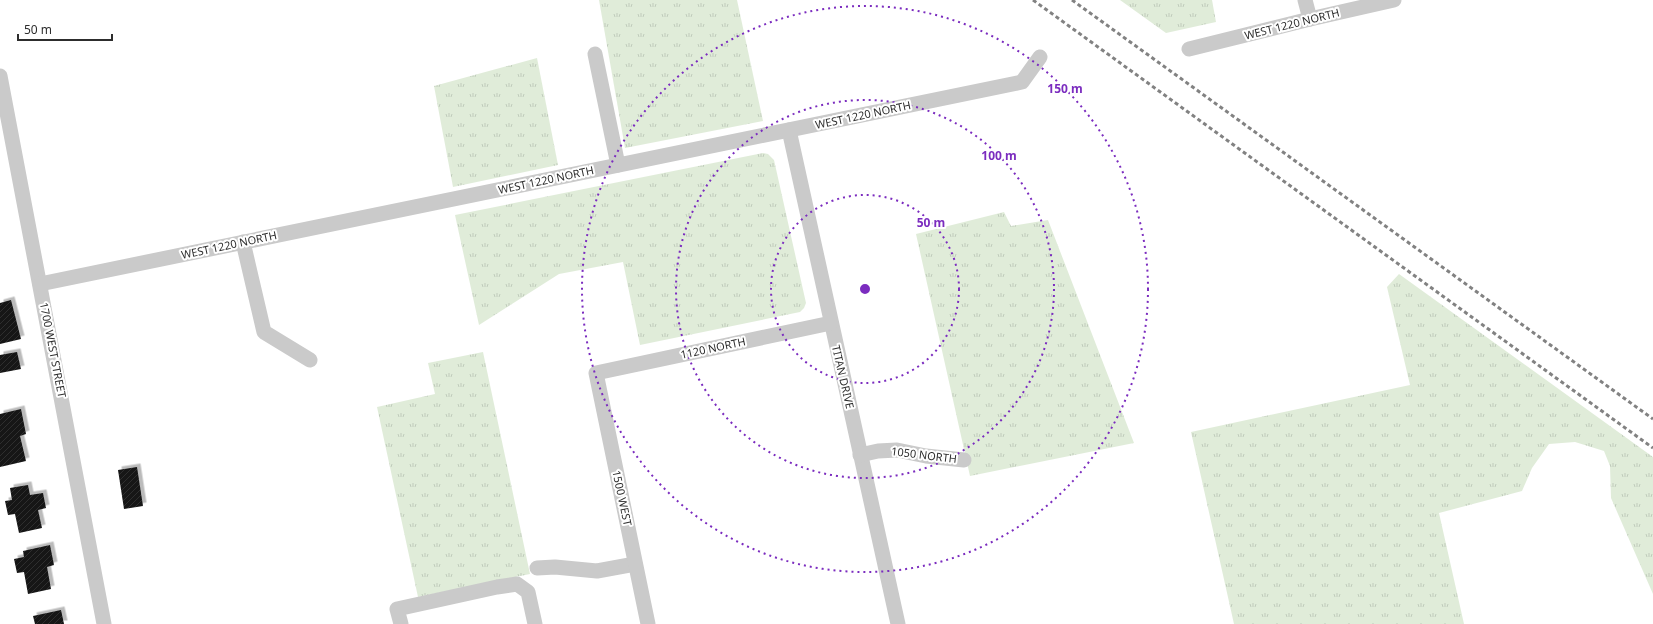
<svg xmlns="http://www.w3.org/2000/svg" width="1653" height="624" viewBox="0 0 1653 624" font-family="'Noto Sans',sans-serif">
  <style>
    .grass { fill: url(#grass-tufts) }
    .building { fill: url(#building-hatch); filter: url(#shadow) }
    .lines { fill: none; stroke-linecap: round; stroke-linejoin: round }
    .minor { stroke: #cacaca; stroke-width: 15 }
    .rail { stroke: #828282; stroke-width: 3; stroke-dasharray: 4 3; stroke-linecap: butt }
    .ring { fill: none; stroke: #7b2cbf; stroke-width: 2; stroke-dasharray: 2 4 }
    .labels { text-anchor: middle; stroke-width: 4; stroke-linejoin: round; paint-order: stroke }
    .street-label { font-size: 11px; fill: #2d2d2d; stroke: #fff }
    .centre { fill: #7b2cbf; stroke: #fff; stroke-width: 2 }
    .ring-label { font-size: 12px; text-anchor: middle; font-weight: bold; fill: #7b2cbf; stroke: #fff; stroke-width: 4; stroke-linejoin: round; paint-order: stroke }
  </style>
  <defs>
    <pattern id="grass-tufts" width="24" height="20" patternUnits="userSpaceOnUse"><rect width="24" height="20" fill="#e0ecd9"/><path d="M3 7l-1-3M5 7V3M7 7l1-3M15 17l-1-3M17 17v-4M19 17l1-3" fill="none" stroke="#c0cbbb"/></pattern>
    <pattern id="building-hatch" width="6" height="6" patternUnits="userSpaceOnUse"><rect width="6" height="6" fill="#141414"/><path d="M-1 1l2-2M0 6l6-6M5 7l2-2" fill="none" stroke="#2e2e2e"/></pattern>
    <filter id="shadow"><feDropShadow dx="3.5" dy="-3.5" stdDeviation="0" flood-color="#0004"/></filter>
  </defs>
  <rect width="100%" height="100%" fill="#fff"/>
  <!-- grass -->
  <g class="grass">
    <path d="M599,0H737L763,121L625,148Z"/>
    <path d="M1120,0H1212L1216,22L1166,33Z"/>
    <path d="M537,58L558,165L453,187L434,86Z"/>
    <path d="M763,153L768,154L774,160L806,303L804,308L800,312L640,345L623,262L559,274L479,325L455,215Z"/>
    <path d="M1004,212L1011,226L1048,220L1134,443L970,476L916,234Z"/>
    <path d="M1399,274L1653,457V594L1611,498L1610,466L1604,451L1575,442L1549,444L1532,468L1522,491L1439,513L1464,624H1234L1191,432L1410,385L1387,287Z"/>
    <path d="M483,352L530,574L418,597L377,407L435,394L428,363Z"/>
  </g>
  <!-- building -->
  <g class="building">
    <path d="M11,300L21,339L0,344V303Z"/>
    <path d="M17,352L21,369L0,373V355Z"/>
    <path d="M21,409L26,434L20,436L26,461L0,467V414Z"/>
    <path d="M137,467L143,506L124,509L118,470Z"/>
    <path d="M28,485L30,495L43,493L46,508L38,510L42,528L19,533L15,514L8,515L5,501L12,500L10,488Z"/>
    <path d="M50,545L54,565L47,567L51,589L28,594L24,572L17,573L14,559L24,557L23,551Z"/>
    <path d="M61,610L64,624H35L33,616Z"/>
  </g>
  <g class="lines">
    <!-- minor -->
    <g class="minor">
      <path d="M1305,0L1310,19"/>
      <path d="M1189,49L1310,19L1394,0"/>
      <path d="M595,54L618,165"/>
      <path d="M0,76L104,624"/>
      <path d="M789,130L898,624"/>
      <path d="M243,242L264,332L310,360"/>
      <path d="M40,284L1022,82L1040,57"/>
      <path d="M860,455L878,451L897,450L926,456L964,460"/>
      <path d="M537,568L555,567L597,571L635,564"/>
      <path d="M401,624L397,609L497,587L517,584L528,592L535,624"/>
      <path d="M648,624L596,373L831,323"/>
    </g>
    <!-- rail -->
    <g class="rail">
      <path d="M1033,0L1653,448"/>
      <path d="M1072,0L1653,419"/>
    </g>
  </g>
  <!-- distance rings -->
  <g class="ring">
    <circle cx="865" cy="289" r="94"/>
    <circle cx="865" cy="289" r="189"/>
    <circle cx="865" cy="289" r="283"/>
  </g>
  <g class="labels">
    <!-- street labels -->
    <g class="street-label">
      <text transform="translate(1292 24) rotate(-14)" y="4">WEST 1220 NORTH</text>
      <text transform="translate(863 115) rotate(-12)" y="4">WEST 1220 NORTH</text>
      <text transform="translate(546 180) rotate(-12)" y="4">WEST 1220 NORTH</text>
      <text transform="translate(229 245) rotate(-12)" y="4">WEST 1220 NORTH</text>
      <text transform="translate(713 348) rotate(-12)" y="4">1120 NORTH</text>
      <text transform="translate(53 350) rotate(79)" y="4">1700 WEST STREET</text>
      <text transform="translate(843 377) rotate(77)" y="4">TITAN DRIVE</text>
      <text transform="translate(924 455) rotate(7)" y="4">1050 NORTH</text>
      <text transform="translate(622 498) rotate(78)" y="4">1500 WEST</text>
    </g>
  </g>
  <circle cx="865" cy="289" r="6" class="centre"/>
  <g class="ring-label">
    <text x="1065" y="93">150 m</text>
    <text x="999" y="160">100 m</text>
    <text x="931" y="227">50 m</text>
  </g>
  <!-- scale -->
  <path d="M18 34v6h94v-6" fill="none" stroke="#2d2d2d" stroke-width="2"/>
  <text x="24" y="34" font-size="12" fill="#2d2d2d" stroke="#ffffff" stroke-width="3" paint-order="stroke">50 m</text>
</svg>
